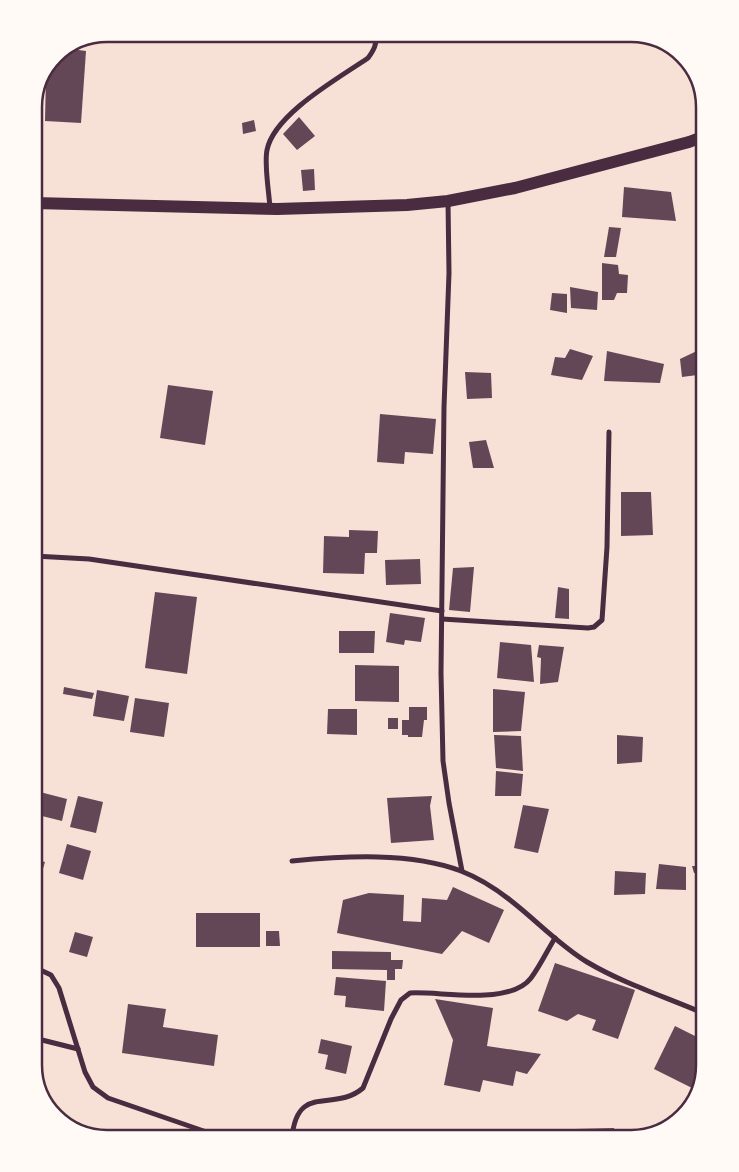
<svg xmlns="http://www.w3.org/2000/svg" width="739" height="1172" viewBox="0 0 739 1172" font-family="'Fira Sans',sans-serif">
  <style>
    .building { fill: #644757 }
    .lines { fill: none; stroke-linecap: round; stroke-linejoin: round }
    .minor { stroke: #4a2c40; stroke-width: 5 }
    .primary { stroke: #4a2c40; stroke-width: 12 }
    .rim { fill: none; stroke: #4a2c40; stroke-width: 2.5 }
  </style>
  <rect width="100%" height="100%" fill="#f7e1d7"/>
  <!-- building -->
  <g class="building">
    <path d="M71,49L86,51L81,123L45,121L46,76L56,55Z"/>
    <path d="M299,117L315,136L297,150L283,134Z"/>
    <path d="M254,120L256,131L243,134L242,123Z"/>
    <path d="M314,169L315,190L303,191L301,170Z"/>
    <path d="M624,187L671,192L676,221L622,217Z"/>
    <path d="M698,210L705,211V244L701,243V236L695,235Z"/>
    <path d="M609,227L621,228L616,257H604Z"/>
    <path d="M602,263L618,265L619,274L628,275L627,293H617L614,300H602Z"/>
    <path d="M570,287L598,292L597,310L571,308Z"/>
    <path d="M552,293L567,294V313L550,310Z"/>
    <path d="M570,349L593,356L582,380L551,375L555,357L565,358Z"/>
    <path d="M701,349L705,374L682,377L680,359Z"/>
    <path d="M607,351L664,364L660,383L604,381Z"/>
    <path d="M465,372L491,373L492,398L467,399Z"/>
    <path d="M168,385L213,391L205,445L160,438Z"/>
    <path d="M380,414L436,419L433,454L405,452L404,464L377,462Z"/>
    <path d="M486,440L494,468H473L469,442Z"/>
    <path d="M621,492H651L653,535L621,536Z"/>
    <path d="M349,530L378,531L377,553H365L364,574L323,573L324,536L349,537Z"/>
    <path d="M420,559L421,584L386,585L385,560Z"/>
    <path d="M474,567L470,612L449,610L453,568Z"/>
    <path d="M558,587L569,589V619L555,618Z"/>
    <path d="M155,592L197,597L187,674L145,668Z"/>
    <path d="M390,613L425,618L421,642L405,640L404,645L386,642Z"/>
    <path d="M339,631H375L374,653H339Z"/>
    <path d="M500,642L531,645L534,682L497,678Z"/>
    <path d="M539,645L564,647L558,682L540,684L541,658L537,657Z"/>
    <path d="M355,665L399,666V702L355,701Z"/>
    <path d="M64,687L94,693L92,699L63,694Z"/>
    <path d="M493,689L525,692L521,731L493,732Z"/>
    <path d="M97,690L129,696L124,721L93,716Z"/>
    <path d="M135,698L169,703L164,737L130,732Z"/>
    <path d="M409,707H427V720H424L422,737H408V735H402V720H409Z"/>
    <path d="M328,709H357V735L327,734Z"/>
    <rect x="388" y="718" width="10" height="11"/>
    <path d="M494,735L521,736L523,771L496,768Z"/>
    <path d="M617,735L643,737L642,762L617,764Z"/>
    <path d="M496,771L523,774L521,796H495Z"/>
    <path d="M40,792L67,799L62,821L34,814Z"/>
    <path d="M78,796L103,802L96,833L70,827Z"/>
    <path d="M432,796L430,806L434,840L391,843L387,798Z"/>
    <path d="M523,805L549,809L538,853L514,848Z"/>
    <path d="M67,844L91,851L83,880L59,873Z"/>
    <path d="M34,859L45,862L42,872L34,870Z"/>
    <path d="M659,864L686,867V890L656,889Z"/>
    <path d="M692,866H705V892H700V873H694Z"/>
    <path d="M615,871L646,873L645,894L614,895Z"/>
    <path d="M453,887L504,910L489,943L462,931L442,954L337,933L343,900L369,893L404,895L403,921L421,922L422,898L447,900Z"/>
    <rect x="196" y="913" width="64" height="34"/>
    <path d="M266,931H279L280,946H266Z"/>
    <path d="M75,932L93,937L87,957L69,952Z"/>
    <path d="M332,951L391,952V960H403L402,969H395V980H387V970L332,969Z"/>
    <path d="M555,963L635,990L618,1039L592,1030L596,1020L578,1014L567,1021L538,1011Z"/>
    <path d="M336,977L386,981L384,1011L345,1007L346,996L334,995Z"/>
    <path d="M435,999L493,1008L487,1046L541,1054L527,1074L516,1071L513,1086L483,1080L480,1092L444,1085L453,1040Z"/>
    <path d="M128,1004L166,1009L163,1027L218,1035L214,1066L122,1053Z"/>
    <path d="M675,1026L705,1041V1062L692,1088L654,1069Z"/>
    <path d="M321,1039L352,1046L346,1074L325,1069L328,1055L318,1053Z"/>
    <path d="M614,1128L615,1138H575V1129Z"/>
  </g>
  <g class="lines">
    <!-- minor -->
    <g class="minor">
      <path d="M448,201L449,273L444,407L441,673L443,761L449,803L462,871"/>
      <path d="M270,208C269,192 264,164 267,150C274,114 339,78 368,58C374,50 377,44 376,34"/>
      <path d="M34,556L89,559L442,611"/>
      <path d="M442,619L588,628L594,627L602,620L607,547L609,432"/>
      <path d="M292,861C345,856 411,852 461,871C479,878 496,889 510,900C536,920 559,945 587,962C624,984 666,997 705,1014"/>
      <path d="M34,967L51,975L59,988L85,1072L93,1087L108,1098L224,1138"/>
      <path d="M34,1038L78,1049"/>
      <path d="M292,1138C297,1082 334,1113 363,1088L391,1019L401,1000L410,993C441,991 510,1006 531,978C540,966 547,951 555,938"/>
    </g>
    <!-- primary -->
    <path class="primary" d="M34,203L277,209L407,205L448,201L515,188L689,142L705,136"/>
  </g>
  <!-- crop -->
  <path d="M0 0H739V1172H0ZM107 42H631A65 65 0 0 1 696 107V1065A65 65 0 0 1 631 1130H107A65 65 0 0 1 42 1065V107A65 65 0 0 1 107 42Z" fill="#fffaf5" fill-rule="evenodd"/>
  <path class="rim" d="M107 42H631A65 65 0 0 1 696 107V1065A65 65 0 0 1 631 1130H107A65 65 0 0 1 42 1065V107A65 65 0 0 1 107 42Z"/>
</svg>
